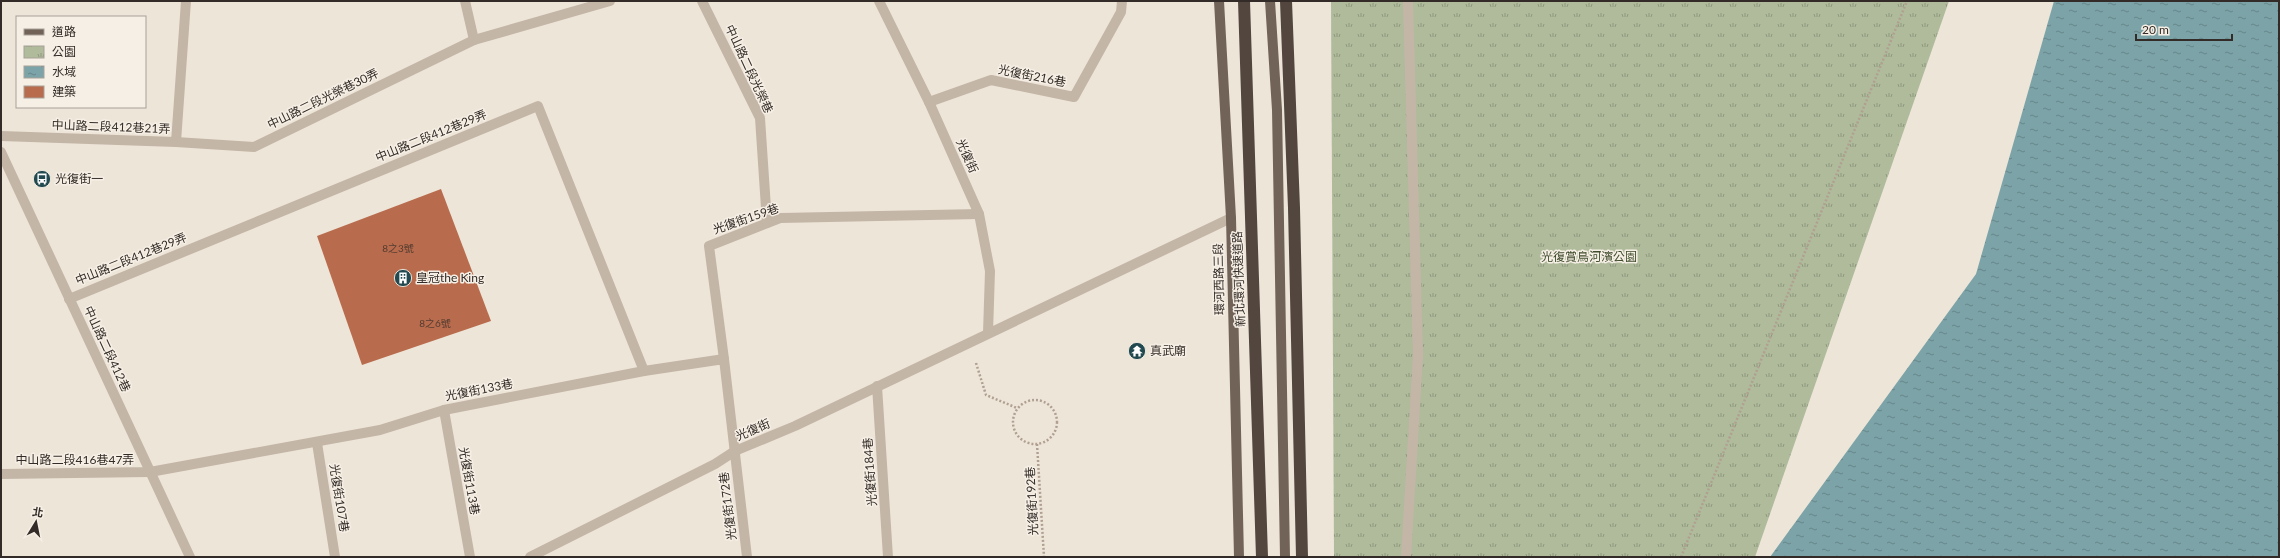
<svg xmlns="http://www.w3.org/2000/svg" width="2280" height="558" viewBox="0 0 2280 558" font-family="Lato,'Noto Sans TC',sans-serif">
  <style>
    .park { fill: url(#park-tufts) }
    .water { fill: url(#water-ripples) }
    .building { fill: #b86c4d }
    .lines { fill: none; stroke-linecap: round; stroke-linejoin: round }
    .path { stroke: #b0a091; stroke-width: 2.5; stroke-dasharray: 2 2; stroke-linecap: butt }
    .minor { stroke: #c4b6a7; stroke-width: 10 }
    .major { stroke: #726359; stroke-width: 10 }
    .highway { stroke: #52463f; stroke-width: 12 }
    .labels { text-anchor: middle; stroke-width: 3; stroke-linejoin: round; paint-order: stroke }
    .number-label { font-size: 10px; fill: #543b30 }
    .street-label { font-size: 12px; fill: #322b27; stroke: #f6efe5 }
    .poi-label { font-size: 12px; fill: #322b27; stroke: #f6efe5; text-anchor: start }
    .park-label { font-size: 12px; fill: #404d2d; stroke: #f6efe5 }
  </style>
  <defs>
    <pattern id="park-tufts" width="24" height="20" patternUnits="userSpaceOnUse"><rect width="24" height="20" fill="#afbb9b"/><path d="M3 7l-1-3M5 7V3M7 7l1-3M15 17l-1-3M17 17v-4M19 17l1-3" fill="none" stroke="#8f987e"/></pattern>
    <pattern id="water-ripples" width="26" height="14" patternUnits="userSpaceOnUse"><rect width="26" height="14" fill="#7ca4a8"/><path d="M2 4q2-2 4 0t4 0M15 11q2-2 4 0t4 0" fill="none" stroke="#668689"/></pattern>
  </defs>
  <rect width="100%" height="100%" fill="#eee5d9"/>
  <!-- park -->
  <path class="park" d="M1331,1H1949L1755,557H1334Z"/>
  <!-- water -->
  <path class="water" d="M2054,1H2279V557H1770L1976,274Z"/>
  <!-- building -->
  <path class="building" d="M441,189L491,321L362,365L317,236Z"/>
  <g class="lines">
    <!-- path -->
    <g class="path">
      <path d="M976,363L986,395L1017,408"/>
      <circle cx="1035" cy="422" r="22"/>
      <path d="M1037,444L1044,557"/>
      <path d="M1681,557L1907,1"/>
    </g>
    <!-- minor -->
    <g class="minor">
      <path d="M465,1L474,40"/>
      <path d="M702,1L760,118L767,223"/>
      <path d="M879,1L929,102L979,214L990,271L988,333"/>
      <path d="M929,102L991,80L1074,97L1121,12L1122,1"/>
      <path d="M1,136L176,142L186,1"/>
      <path d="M176,142L254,147L474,40L610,1"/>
      <path d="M1,152L190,557"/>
      <path d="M69,299L538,106L644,371"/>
      <path d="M724,359L709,246L780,218L979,214"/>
      <path d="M877,386L888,557"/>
      <path d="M444,410L470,557"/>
      <path d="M317,443L335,557"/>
      <path d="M1,474L150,472L380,430L444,410L644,371L724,359L747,557"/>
      <path d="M530,557L715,464L735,451L795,426L1231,218"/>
      <path d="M1406,557L1418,355L1408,1"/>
    </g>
    <!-- major -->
    <g class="major">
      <path d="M1219,1L1231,218L1239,557"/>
      <path d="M1270,1L1277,110L1285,557"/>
    </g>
    <!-- highway -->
    <g class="highway">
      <path d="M1244,1L1262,557"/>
      <path d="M1286,1L1294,208L1302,557"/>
    </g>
  </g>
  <!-- icons -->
  <defs>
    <symbol id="bus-disc" viewBox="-11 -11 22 22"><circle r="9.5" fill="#21494f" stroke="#f6efe5"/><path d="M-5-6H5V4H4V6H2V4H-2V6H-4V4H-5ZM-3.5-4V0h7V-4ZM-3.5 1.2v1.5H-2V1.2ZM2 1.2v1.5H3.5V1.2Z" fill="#fff"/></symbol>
    <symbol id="building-disc" viewBox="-11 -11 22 22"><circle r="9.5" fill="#21494f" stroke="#f6efe5"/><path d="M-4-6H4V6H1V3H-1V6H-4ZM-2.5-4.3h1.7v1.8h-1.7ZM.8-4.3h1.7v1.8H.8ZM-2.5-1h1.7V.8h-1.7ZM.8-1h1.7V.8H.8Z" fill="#fff"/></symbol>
    <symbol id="temple-disc" viewBox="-11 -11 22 22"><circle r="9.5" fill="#21494f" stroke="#f6efe5"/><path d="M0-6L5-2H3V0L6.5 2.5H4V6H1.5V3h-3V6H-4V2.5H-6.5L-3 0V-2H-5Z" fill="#fff"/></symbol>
  </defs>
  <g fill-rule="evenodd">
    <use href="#bus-disc" x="32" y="169" width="20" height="20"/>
    <use href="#building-disc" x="393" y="268" width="20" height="20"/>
    <use href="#temple-disc" x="1127" y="341" width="20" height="20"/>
  </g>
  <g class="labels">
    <!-- number labels -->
    <g class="number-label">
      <text x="398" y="252">8之3號</text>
      <text x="435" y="327">8之6號</text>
    </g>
    <!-- street labels -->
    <g class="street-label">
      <text transform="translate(749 69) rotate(65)" y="4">中山路二段光榮巷</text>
      <text transform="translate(1032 76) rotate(11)" y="4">光復街216巷</text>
      <text transform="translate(323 99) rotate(-26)" y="4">中山路二段光榮巷30弄</text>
      <text transform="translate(111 127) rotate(2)" y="4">中山路二段412巷21弄</text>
      <text transform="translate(431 136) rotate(-22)" y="4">中山路二段412巷29弄</text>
      <text transform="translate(967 156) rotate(66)" y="4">光復街</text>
      <text transform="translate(746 219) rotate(-19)" y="4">光復街159巷</text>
      <text transform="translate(131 259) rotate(-22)" y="4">中山路二段412巷29弄</text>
      <text transform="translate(1219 279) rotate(-91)" y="4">環河西路三段</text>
      <text transform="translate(1239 279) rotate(-92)" y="4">新北環河快速道路</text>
      <text transform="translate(107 349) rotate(65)" y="4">中山路二段412巷</text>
      <text transform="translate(479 390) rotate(-11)" y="4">光復街133巷</text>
      <text transform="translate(753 430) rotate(-23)" y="4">光復街</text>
      <text x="75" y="464">中山路二段416巷47弄</text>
      <text transform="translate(870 472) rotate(-94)" y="4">光復街184巷</text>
      <text transform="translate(469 481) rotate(80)" y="4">光復街113巷</text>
      <text transform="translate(339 498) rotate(81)" y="4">光復街107巷</text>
      <text transform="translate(1032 501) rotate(-93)" y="4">光復街192巷</text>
      <text transform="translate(728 506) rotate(-97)" y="4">光復街172巷</text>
    </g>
    <!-- poi labels -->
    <g class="poi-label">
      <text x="55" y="183">光復街一</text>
      <text x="416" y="282">皇冠the King</text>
      <text x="1150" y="355">真武廟</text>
    </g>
    <!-- park labels -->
    <g class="park-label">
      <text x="1589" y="261">光復賞鳥河濱公園</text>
    </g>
  </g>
  <!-- border -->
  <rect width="2280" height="558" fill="none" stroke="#322b27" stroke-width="4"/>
  <!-- legend -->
  <rect x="16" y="16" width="130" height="92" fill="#f6efe5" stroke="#a8a199"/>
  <rect x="24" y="29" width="20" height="6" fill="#726359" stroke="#a8a199"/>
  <text x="52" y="36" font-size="12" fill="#322b27">道路</text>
  <rect x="24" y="46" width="20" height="12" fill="url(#park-tufts)" stroke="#a8a199"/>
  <text x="52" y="56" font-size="12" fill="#322b27">公園</text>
  <rect x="24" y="66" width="20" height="12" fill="url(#water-ripples)" stroke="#a8a199"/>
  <text x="52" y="76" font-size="12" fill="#322b27">水域</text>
  <rect x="24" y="86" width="20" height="12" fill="#b86c4d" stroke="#a8a199"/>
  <text x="52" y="96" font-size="12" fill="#322b27">建築</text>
  <!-- north arrow -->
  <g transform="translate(36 522) rotate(10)" stroke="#f6efe5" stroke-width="3" paint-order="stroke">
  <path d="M0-3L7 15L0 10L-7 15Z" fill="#322b27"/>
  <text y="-6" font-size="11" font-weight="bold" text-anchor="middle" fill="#322b27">北</text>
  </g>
  <!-- scale -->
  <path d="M2136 34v6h96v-6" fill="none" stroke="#322b27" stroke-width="2"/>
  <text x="2142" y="34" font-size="12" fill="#322b27" stroke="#f6efe5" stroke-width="3" paint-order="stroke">20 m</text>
</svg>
